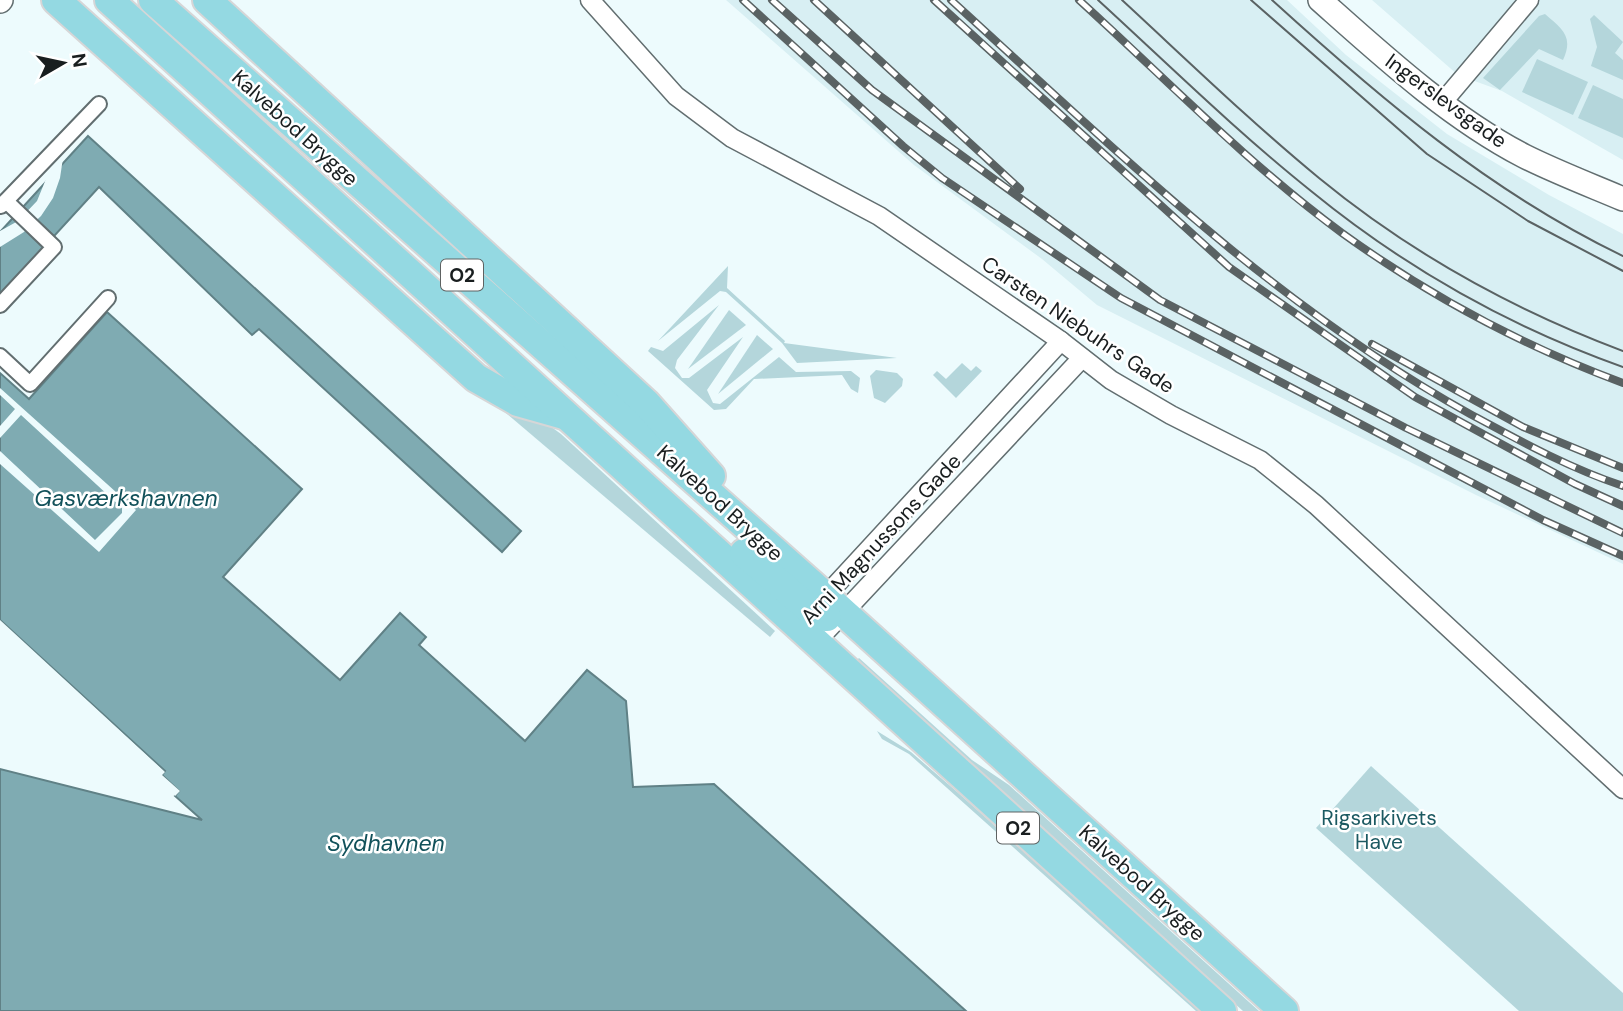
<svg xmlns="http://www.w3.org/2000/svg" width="1623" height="1011" viewBox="0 0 1623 1011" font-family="'DM Sans',sans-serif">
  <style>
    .built { fill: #d8eff3 }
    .green { fill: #b4d6db }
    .water { fill: #7fabb2; stroke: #608186; stroke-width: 2 }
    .pier { fill: #edfbfd }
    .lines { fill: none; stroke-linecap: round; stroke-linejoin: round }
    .pedestrian-casing { stroke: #626e70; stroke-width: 18 }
    .minor-casing { stroke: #626e70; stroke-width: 21 }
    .tertiary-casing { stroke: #626e70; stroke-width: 26 }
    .primary-casing { stroke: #d6d6d7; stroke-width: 32 }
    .pedestrian { stroke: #fff; stroke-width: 14 }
    .minor { stroke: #fff; stroke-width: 18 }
    .tertiary { stroke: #fff; stroke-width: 23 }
    .primary { stroke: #94d9e2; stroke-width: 28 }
    .tram { stroke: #5a6263; stroke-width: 2 }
    .rail-casing { stroke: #5a6263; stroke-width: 8 }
    .rail { stroke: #fff; stroke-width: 5; stroke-dasharray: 16; stroke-linecap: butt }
    .labels { text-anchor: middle; stroke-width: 5; stroke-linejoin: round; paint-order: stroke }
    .shield { fill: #fff; stroke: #5e6262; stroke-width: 2 }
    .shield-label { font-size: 19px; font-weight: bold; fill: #191e1f }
    .street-label { font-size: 21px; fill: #191e1f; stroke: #fff }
    .park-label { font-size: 21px; fill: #1b5961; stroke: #fff }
    .water-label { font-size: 23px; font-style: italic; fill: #11515a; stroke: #fff }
  </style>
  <rect width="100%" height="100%" fill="#edfbfd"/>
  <!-- built -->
  <g class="built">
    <path d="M726,0H1287L1346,55L1447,134L1549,195L1623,234V564L1476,495L1097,305L1042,259L914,165Z"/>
    <path d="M1372,0H1623V160L1502,91L1458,75Z"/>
  </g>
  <!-- green -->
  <g class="green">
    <path d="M1545,14C1562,29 1574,36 1563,60L1539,49L1500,90L1483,78L1539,16Z"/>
    <path d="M1594,15L1623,42L1615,53L1623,60V80L1591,66L1597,47L1590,19Z"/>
    <path d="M1537,59L1588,82L1573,115L1522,92Z"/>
    <path d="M1593,85L1623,99V138L1578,118Z"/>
    <path d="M728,266L727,288L785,341L784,343L897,358L797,363L782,343L726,292L720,291L658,341Z"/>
    <path d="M719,305L677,360L675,368L682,378H689L743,337L707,390L713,403L720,404L779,357L796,372L851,371L860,378L858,393L851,389L842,375L754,379L726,409L714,410L648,351L651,347L663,351Z"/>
    <path d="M729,310L746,325L688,369Z"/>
    <path d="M757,335L773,349L718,394Z"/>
    <path d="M962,363L971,371L976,366L982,371L956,398L933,375L937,371L946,379Z"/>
    <path d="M876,370L897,373L903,379L902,386L885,403L874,398L870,376Z"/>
    <path d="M487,397L550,426L561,434L775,631L770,637Z"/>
    <path d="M859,658L972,760L1009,785L1259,1011H1243L855,662Z"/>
    <path d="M877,731L911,752L955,790L1201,1011H1196L909,754L882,739Z"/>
    <path d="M1371,766L1623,993V1011H1519L1316,828Z"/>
  </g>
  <!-- water -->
  <g class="water">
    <path d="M88,136L521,531L502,552L259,329L252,335L99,187L0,295V232Z"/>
    <path d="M107,312L302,489L223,577L340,680L400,613L426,637L419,645L525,741L587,670L626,701L633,787L714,784L966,1011H0V769L202,820L175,796L179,791L162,775L165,771L0,620V373L29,399Z"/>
  </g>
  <!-- pier -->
  <g class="pier">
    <path d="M63,158L60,178L53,198L41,216L24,232L0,247V231L18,221L37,201L48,174Z"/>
    <path d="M0,388L136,510L99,552L0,464V451L95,540L122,513V508L21,415L0,438V426L15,409L0,395Z"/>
    <path d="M0,620L165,772L162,775L180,791L175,796L159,777L160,772L0,625Z"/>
  </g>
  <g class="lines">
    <defs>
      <g id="pedestrian">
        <path d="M1,206L99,104"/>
        <path d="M0,305L54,247L6,201"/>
        <path d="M0,356L30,384L108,298"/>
      </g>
      <g id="minor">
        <path d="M590,0L676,96L732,138L879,216L1061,341L1111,380L1171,415L1260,460L1316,505L1623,789"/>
        <path d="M1442,103L1529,0"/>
        <path d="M819,603L1061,341"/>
        <path d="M814,644L1082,358"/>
      </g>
      <g id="tertiary">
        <path d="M1320,0C1383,56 1449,117 1524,156C1556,172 1590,185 1623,199"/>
        <path d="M0,1L1,0"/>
      </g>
      <g id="primary">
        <path d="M56,0L476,378L518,402L564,415"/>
        <path d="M109,0C482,335 849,676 1222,1011"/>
        <path d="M153,0L824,595L1284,1011"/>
        <path d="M207,0L646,403L711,476"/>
        <path d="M744,553L813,612L827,617"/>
      </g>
    </defs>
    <!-- pedestrian casing -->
    <use href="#pedestrian" class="pedestrian-casing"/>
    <!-- minor casing -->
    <use href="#minor" class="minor-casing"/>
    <!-- tertiary casing -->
    <use href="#tertiary" class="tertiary-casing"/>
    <!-- primary casing -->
    <use href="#primary" class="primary-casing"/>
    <!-- pedestrian -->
    <use href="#pedestrian" class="pedestrian"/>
    <!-- minor -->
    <use href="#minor" class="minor"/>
    <!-- tertiary -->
    <use href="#tertiary" class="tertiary"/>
    <!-- primary -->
    <use href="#primary" class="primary"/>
    <!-- tram -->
    <g class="tram">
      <path d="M1098,0C1168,64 1237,132 1311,191C1404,267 1510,327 1623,367"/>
      <path d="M1122,0C1187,60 1251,122 1319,178C1409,252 1514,310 1623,351"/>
      <path d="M1251,0L1427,154L1528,221L1623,271"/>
      <path d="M1272,0C1381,99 1490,192 1623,256"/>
    </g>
    <defs>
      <g id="rail">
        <path d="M743,0L903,146L942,178L1121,298L1543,520L1623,556"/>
        <path d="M772,0L872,90L1160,300L1406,428L1623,533"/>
        <path d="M814,0L1020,189"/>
        <path d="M934,0L1229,267L1415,397L1575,484L1623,506"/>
        <path d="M951,0C1117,151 1272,304 1470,414C1520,441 1569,468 1623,486"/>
        <path d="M1079,0C1165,78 1248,164 1342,233C1428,295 1523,346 1623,383"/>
        <path d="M1372,344L1523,427L1623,468"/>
      </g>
    </defs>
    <!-- rail casing -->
    <use href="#rail" class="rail-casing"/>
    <!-- rail -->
    <use href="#rail" class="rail"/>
  </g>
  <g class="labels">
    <!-- shield labels -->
    <g class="shield">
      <rect x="441" y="259.5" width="42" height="31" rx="5"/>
      <rect x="997" y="812.5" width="42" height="31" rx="5"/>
    </g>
    <g class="shield-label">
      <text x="462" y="282">O2</text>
      <text x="1018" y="835">O2</text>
    </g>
    <!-- street labels -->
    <g class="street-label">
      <text transform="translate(1446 101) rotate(36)" y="7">Ingerslevsgade</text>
      <text transform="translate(295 128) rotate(42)" y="7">Kalvebod Brygge</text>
      <text transform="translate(1078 325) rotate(34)" y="7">Carsten Niebuhrs Gade</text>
      <text transform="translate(720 503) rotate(42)" y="7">Kalvebod Brygge</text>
      <text transform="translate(881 539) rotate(-47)" y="7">Arni Magnussons Gade</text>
      <text transform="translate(1142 883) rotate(42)" y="7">Kalvebod Brygge</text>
    </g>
    <!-- park labels -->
    <g class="park-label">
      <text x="1379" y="825">Rigsarkivets<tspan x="1379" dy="24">Have</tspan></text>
    </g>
    <!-- water labels -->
    <g class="water-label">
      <text x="126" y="506">Gasværkshavnen</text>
      <text x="386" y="851">Sydhavnen</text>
    </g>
  </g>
  <!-- north arrow -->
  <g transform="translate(63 63) rotate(81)" stroke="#ffffff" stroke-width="5" paint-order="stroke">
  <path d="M0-5L12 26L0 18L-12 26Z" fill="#191e1f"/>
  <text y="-10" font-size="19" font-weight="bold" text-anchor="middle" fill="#191e1f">N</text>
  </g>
</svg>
